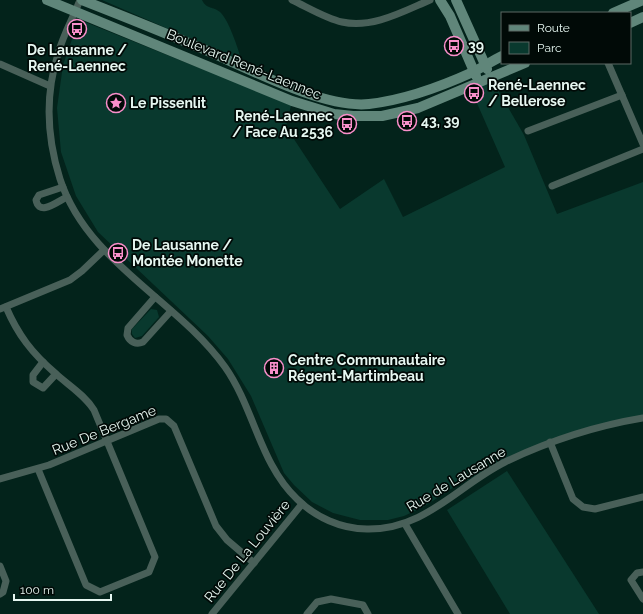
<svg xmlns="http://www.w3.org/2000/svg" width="643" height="614" viewBox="0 0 643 614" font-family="Raleway,sans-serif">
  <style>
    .green { fill: #09392e }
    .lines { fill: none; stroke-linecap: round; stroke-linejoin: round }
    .street { stroke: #496059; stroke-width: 7 }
    .secondary { stroke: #60867a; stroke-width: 10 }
    .labels { text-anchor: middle; stroke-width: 3.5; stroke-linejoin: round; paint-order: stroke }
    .poi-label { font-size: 14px; font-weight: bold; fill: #e6f7f1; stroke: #010a07; text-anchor: start }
    .street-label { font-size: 14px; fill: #e6f7f1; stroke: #010a07 }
  </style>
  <rect width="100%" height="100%" fill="#03231b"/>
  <!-- green -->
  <g class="green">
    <path d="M102,0H202C207,10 213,6 220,12C229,20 238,49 242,61Z"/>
    <path d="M81,22H85L192,65L292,101L286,127L340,209L384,179L403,217L505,167L469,85L490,76L524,135L557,214L643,182V418L550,442L457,485L425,506L404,516L388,520H360L333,513L312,502L294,485L284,473L251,396L228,359L208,336L98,232L76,196L61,152L57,108L63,65L77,25Z"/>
    <path d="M151,309L157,310L159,317L142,336L135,338L132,334V329Z"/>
    <path d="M507,471L599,614H510L447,510Z"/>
  </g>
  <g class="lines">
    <!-- street -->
    <g class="street">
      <path d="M80,0C73,18 63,35 58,54C45,95 47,138 60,179C87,262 176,299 225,367C254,408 260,464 297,499C315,517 341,529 367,529C425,530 457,486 505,462C549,441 595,426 643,418"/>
      <path d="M292,0C307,7 327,19 342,22C372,29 404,11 430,0"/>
      <path d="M608,63L643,144"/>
      <path d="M0,64L50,86"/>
      <path d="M528,131L622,95"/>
      <path d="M552,186L643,149"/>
      <path d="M63,187L39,195L36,200C39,217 58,201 67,197"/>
      <path d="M155,297L128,328L127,335C130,342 136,345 143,342L171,311"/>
      <path d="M6,307C18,335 32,353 55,373C68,385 85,395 94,410L155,557L149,572L100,592L86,585L38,469"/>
      <path d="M0,309L70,280L82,271L104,250"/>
      <path d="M43,362L33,375V382L43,388L56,374"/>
      <path d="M550,442L573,499L583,507L595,509L643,497"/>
      <path d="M0,479L49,465L159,419H166L174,426L216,526L227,540L254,563"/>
      <path d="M405,524L458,614"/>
      <path d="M0,566L6,581L3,592L0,594"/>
      <path d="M643,572L637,573L631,580L643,599"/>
      <path d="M212,614L302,504"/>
      <path d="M307,614L317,602L331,599L363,605L368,614"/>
    </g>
    <!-- secondary -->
    <g class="secondary">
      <path d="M47,0L292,101L334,114L353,116H382L418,108L525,63"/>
      <path d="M82,0C123,16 163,32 203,49C246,67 323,109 369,104C405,100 440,87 473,72C483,67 492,61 502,56"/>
      <path d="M440,0L450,16L476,76"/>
      <path d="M456,0L487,69"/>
      <path d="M613,13L643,0"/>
      <path d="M630,23L643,17"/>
    </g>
  </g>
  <!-- icons -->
  <defs>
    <symbol id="bus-ring" viewBox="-11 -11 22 22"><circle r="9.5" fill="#010a07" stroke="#f98fca" stroke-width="1.5"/><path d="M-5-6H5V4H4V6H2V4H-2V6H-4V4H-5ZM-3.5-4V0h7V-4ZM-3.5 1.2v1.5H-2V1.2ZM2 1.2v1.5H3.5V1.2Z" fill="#f98fca"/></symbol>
    <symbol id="sight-ring" viewBox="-11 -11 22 22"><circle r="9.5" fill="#010a07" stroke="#f98fca" stroke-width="1.5"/><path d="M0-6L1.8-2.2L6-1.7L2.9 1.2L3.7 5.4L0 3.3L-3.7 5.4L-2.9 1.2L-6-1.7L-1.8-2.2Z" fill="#f98fca"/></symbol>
    <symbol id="building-ring" viewBox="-11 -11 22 22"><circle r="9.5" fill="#010a07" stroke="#f98fca" stroke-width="1.5"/><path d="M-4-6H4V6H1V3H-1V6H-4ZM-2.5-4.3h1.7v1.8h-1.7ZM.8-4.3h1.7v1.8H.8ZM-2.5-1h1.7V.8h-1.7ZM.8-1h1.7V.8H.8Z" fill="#f98fca"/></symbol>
  </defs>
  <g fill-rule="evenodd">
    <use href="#bus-ring" x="66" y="18" width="22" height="22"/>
    <use href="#bus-ring" x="443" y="35" width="22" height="22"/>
    <use href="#bus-ring" x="463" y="82" width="22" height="22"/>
    <use href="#sight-ring" x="105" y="92" width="22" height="22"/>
    <use href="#bus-ring" x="396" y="110" width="22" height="22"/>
    <use href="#bus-ring" x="336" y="113" width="22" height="22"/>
    <use href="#bus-ring" x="107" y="242" width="22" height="22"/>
    <use href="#building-ring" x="263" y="357" width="22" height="22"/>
  </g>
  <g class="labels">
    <!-- poi labels -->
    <g class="poi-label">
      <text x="468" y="51">39</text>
      <text x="77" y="55" text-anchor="middle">De Lausanne /<tspan x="77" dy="16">René-Laennec</tspan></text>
      <text x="488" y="90">René-Laennec<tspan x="488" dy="16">/ Bellerose</tspan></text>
      <text x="130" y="108">Le Pissenlit</text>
      <text x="333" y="121" text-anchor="end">René-Laennec<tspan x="333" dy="16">/ Face Au 2536</tspan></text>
      <text x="421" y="126">43, 39</text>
      <text x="132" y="250">De Lausanne /<tspan x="132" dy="16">Montée Monette</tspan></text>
      <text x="288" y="365">Centre Communautaire<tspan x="288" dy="16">Régent-Martimbeau</tspan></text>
    </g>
    <!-- street labels -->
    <g class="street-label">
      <text transform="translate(244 64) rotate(22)" y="5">Boulevard René-Laennec</text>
      <text transform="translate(104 430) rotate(-22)" y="5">Rue De Bergame</text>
      <text transform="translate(456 479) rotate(-31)" y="5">Rue de Lausanne</text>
      <text transform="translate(247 551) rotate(-51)" y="5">Rue De La Louvière</text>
    </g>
  </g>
  <!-- legend -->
  <rect x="501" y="12" width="130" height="52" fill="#010a07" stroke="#5d6965"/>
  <rect x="509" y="25" width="20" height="6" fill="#60867a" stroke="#5d6965"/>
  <text x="537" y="32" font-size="12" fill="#e6f7f1">Route</text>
  <rect x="509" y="42" width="20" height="12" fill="#09392e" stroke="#5d6965"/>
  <text x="537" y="52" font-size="12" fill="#e6f7f1">Parc</text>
  <!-- scale -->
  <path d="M14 594v6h97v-6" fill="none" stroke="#e6f7f1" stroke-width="2"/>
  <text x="20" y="594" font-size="12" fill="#e6f7f1" stroke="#010a07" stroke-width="3" paint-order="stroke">100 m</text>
</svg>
